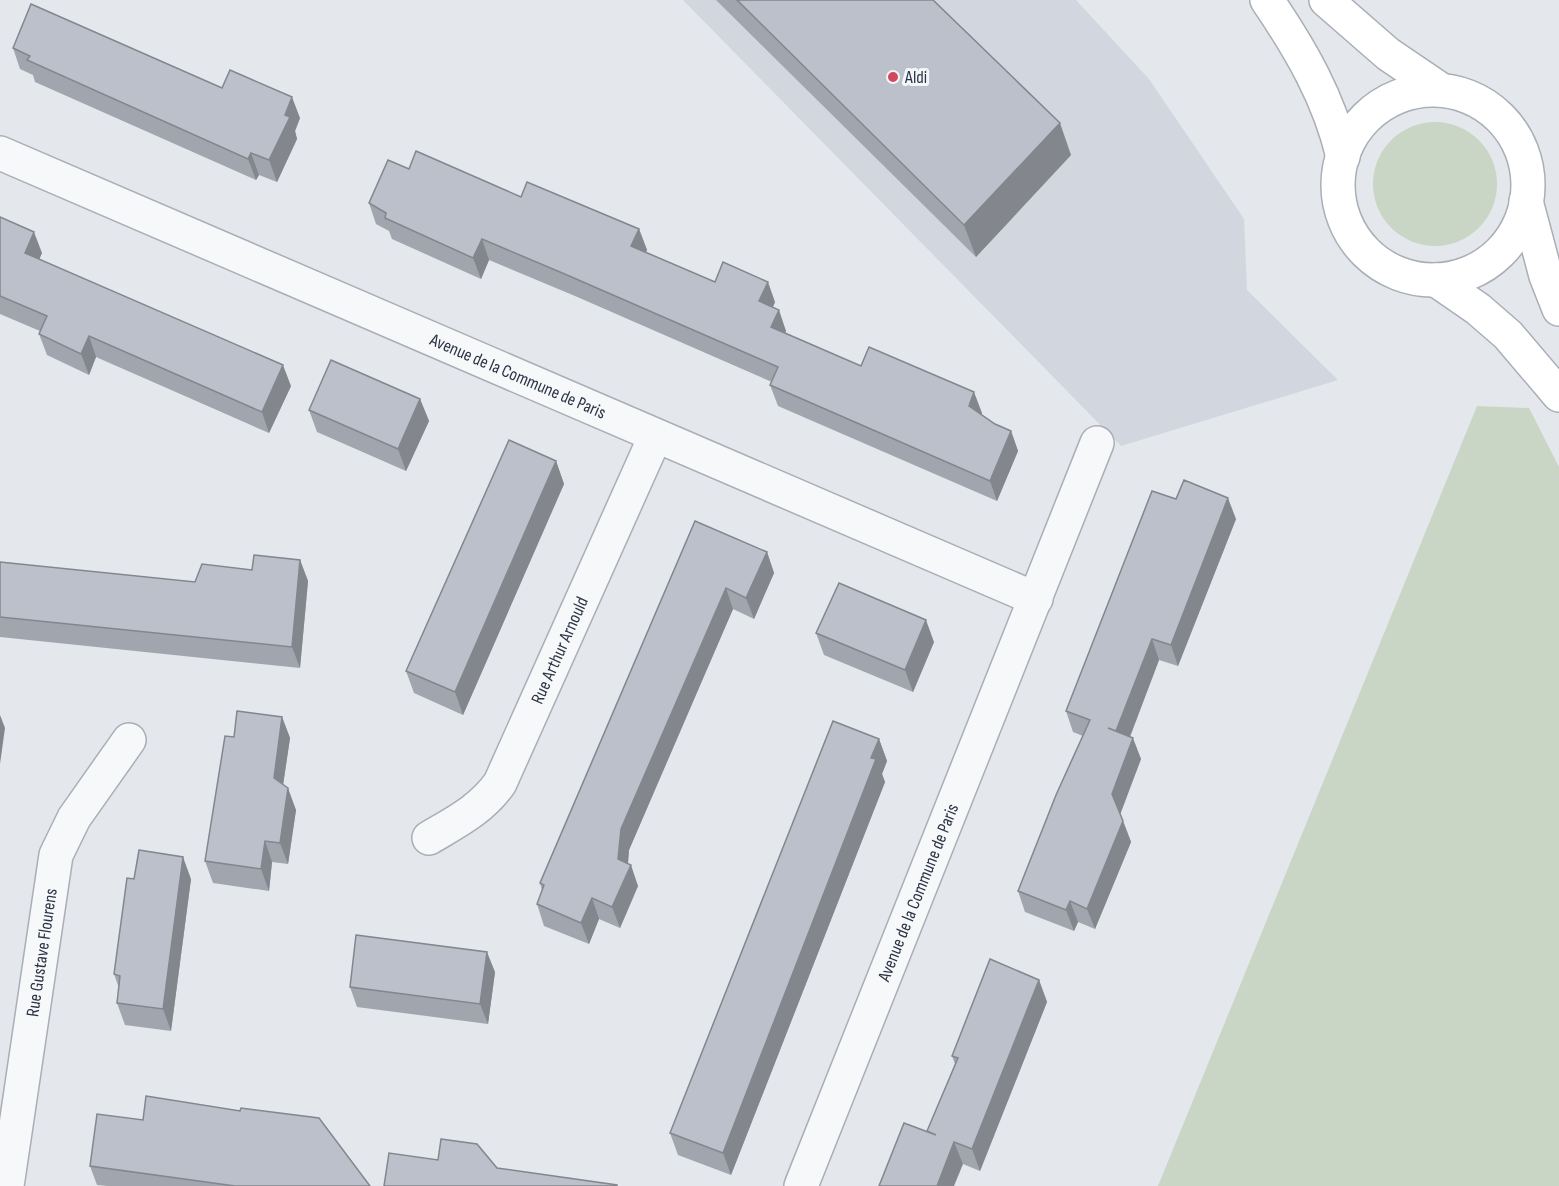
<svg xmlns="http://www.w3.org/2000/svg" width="1559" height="1186" viewBox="0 0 1559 1186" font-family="'Sofia Sans Condensed',sans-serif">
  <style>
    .built { fill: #d2d6de }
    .green { fill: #c9d6c5 }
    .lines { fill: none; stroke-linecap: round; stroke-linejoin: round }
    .minor-casing { stroke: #a9aeb7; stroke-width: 36 }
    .secondary-casing { stroke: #a9aeb7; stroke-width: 36 }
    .minor { stroke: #f7f8fa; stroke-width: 33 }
    .secondary { stroke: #fff; stroke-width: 33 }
    .wall { fill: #a1a5ae }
    .shaded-wall { fill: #83868d }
    .building { fill: #bbc0ca; stroke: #83868d; stroke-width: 1.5 }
    .poi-dot { fill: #d1495b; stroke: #f4f6f9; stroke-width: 2 }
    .labels { text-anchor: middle; stroke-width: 6; stroke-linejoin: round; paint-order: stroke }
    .poi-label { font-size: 18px; fill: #2b3445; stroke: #f4f6f9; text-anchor: start }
    .street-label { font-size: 18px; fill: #2b3445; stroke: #f4f6f9 }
  </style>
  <rect width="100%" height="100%" fill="#e4e7ec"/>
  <!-- built -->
  <path class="built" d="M683,0H1076L1149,79L1244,219L1247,290L1338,380L1121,446Z"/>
  <!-- green -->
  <g class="green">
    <circle cx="1435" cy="184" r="62"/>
    <path d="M1477,406L1529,408L1559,467V1186H1158Z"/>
  </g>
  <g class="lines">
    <defs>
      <g id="minor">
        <path id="s1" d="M0,153L1036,599"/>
        <path id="s2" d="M429,838C456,822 482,809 500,783L655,437"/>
        <path id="s3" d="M7,1186L56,855L74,818L129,740"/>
        <path id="s4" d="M801,1186L1097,443"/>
      </g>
      <g id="secondary">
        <path d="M1267,0C1301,50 1329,98 1343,157"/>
        <path d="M1326,0L1388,54L1441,90"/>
        <circle cx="1433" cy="185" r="95"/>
        <path d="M1526,201L1546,276L1559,309"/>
        <path d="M1436,280L1478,309L1508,335L1559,395"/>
      </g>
    </defs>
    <!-- minor casing -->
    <use href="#minor" class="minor-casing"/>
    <!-- secondary casing -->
    <use href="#secondary" class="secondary-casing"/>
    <!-- minor -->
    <use href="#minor" class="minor"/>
    <!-- secondary -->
    <use href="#secondary" class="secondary"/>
  </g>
  <!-- wall -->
  <g class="wall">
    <path d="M716,0H933L1071,155L976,257Z"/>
    <path d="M13,48L222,88L300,118L295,131L297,139L277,182L259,175L256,180L35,82L33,75L20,69Z"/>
    <path d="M409,169L521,197L639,229L647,250L646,252L715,282L775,302L773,307L786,331L785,333L861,366L982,413L981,414L995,424L1011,431L1018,451L997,501L778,406L770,385L772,382L575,296L489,260L481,279L392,239L389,231L376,224L369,203Z"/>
    <path d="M0,217L42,253L39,259L291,386L269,433L96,357L89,375L47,355L39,334L40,331L0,314Z"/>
    <path d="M420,399L429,421L406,471L317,432L309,410Z"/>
    <path d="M556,461L564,484L463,715L414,693L406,671Z"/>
    <path d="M1176,499L1236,519L1178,666L1159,660L1130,737L1141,759L1120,813L1131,842L1095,929L1078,922L1074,931L1025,912L1018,891L1083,736L1073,732L1066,711Z"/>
    <path d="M695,521L767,552L774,573L754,619L733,609L629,850L628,864L638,886L620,928L599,919L589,944L544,926L537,904L542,890L540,883Z"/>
    <path d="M300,560L308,581L300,668L0,637V562L195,582Z"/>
    <path d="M816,633L934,642L913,692L824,655Z"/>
    <path d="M282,717L290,738L283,785L296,810L288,864L272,862L269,891L213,883L205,861L234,737Z"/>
    <path d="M879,739L887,761L882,774L885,782L731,1175L678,1155L670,1133Z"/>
    <path d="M134,879H191L171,1031L125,1025L117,1003L119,988L114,974Z"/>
    <path d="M495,972L488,1024L357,1007L350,987Z"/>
    <path d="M1039,980L1047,1002L980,1171L963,1164L927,1131L955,1064L952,1056Z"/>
    <path d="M90,1166L370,1186H108L97,1185Z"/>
  </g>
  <!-- shaded-wall -->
  <g class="shaded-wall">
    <path d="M292,97L300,118L295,131L297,139L277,182L269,160L285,115Z"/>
    <path d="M1060,123L1071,155L976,257L964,225Z"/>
    <path d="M251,153L259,175L256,180L248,159Z"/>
    <path d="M639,229L647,250L639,267L631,246Z"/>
    <path d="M34,232L42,253L33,274L25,253Z"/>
    <path d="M482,239L489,260L481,279L473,258Z"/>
    <path d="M768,282L775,302L766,322L759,301Z"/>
    <path d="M779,310L786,331L779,348L771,327Z"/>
    <path d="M89,336L96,357L89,375L81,354Z"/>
    <path d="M283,365L291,386L269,433L262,412Z"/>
    <path d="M974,392L982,413L976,426L969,406Z"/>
    <path d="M420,399L429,421L406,471L398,449Z"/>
    <path d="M1011,431L1018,451L997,501L990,481Z"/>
    <path d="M556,461L564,484L463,715L455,692Z"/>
    <path d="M1228,498L1236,519L1178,666L1171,645Z"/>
    <path d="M767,552L774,573L754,619L746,598Z"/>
    <path d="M300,560L308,581L300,668L292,647Z"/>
    <path d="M726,588L733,609L629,850L627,874L631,865L638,886L620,928L612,907L621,829Z"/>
    <path d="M926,620L934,642L913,692L905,670Z"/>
    <path d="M1152,639L1159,660L1124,752L1116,731Z"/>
    <path d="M0,715L5,728L0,764Z"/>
    <path d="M282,717L290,738L281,799L274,778Z"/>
    <path d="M1133,738L1141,759L1120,815L1112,794Z"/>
    <path d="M879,739L887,761L882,774L885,782L731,1175L723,1153Z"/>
    <path d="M288,788L296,810L288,864L280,843Z"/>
    <path d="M1123,821L1131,842L1095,929L1087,909Z"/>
    <path d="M265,841L272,862L269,891L261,869Z"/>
    <path d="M183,857L191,879L171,1031L163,1009Z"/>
    <path d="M592,898L599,919L589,944L581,923Z"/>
    <path d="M1070,901L1078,922L1074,931L1066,910Z"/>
    <path d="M487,952L495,972L488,1024L480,1004Z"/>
    <path d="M1039,980L1047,1002L980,1171L972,1149Z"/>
    <path d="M954,1142L963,1164L954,1186H937Z"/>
  </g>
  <!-- building -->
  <g class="building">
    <path d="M737,0H933L1060,123L964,225Z"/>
    <path d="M31,4L222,88L230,70L292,97L285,115L290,117L269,160L251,153L248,159L27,60L30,56L13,48Z"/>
    <path d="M416,151L521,197L527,182L639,229L631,246L715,282L723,262L768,282L759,301L779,310L771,327L861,366L869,347L974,392L969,406L995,424L1011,431L990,481L770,385L778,367L567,275L482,239L473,258L385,218L386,213L369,203L388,160L409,169Z"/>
    <path d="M0,217L34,232L25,253L283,365L262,412L89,336L81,354L39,334L47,316L0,296Z"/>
    <path d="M331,360L420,399L398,449L309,410Z"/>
    <path d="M509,440L556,461L455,692L406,671Z"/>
    <path d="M1184,480L1228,498L1171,645L1152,639L1116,731L1108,728L1133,738L1112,794L1123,821L1087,909L1070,901L1066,910L1018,891L1056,795L1090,720L1066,711L1152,491L1176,499Z"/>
    <path d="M695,521L767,552L746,598L726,588L621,829L618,859L631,865L612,907L592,898L581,923L537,904L544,885L540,883Z"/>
    <path d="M254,555L300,560L292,647L0,617V562L195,582L202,564L252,570Z"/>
    <path d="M839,583L926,620L905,670L816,633Z"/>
    <path d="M237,711L282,717L274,778L288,788L280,843L265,841L261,869L205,861L225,736L234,737Z"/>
    <path d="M833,721L879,739L871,758L876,759L723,1153L670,1133Z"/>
    <path d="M139,850L183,857L163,1009L117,1003L120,976L114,974L127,878L134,879Z"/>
    <path d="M356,935L487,952L480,1004L350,987Z"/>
    <path d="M990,959L1039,980L972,1149L954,1142L937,1186H879L904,1123L936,1135L927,1131L958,1058L952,1056Z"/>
    <path d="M146,1096L240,1111L241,1108L319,1118L370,1186H235L90,1166L97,1114L143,1120Z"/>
    <path d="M441,1139L477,1144L497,1168L617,1185V1186H384L389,1153L438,1160Z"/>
  </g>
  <!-- markers -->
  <circle class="poi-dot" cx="893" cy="77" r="6"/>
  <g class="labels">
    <!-- poi labels -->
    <g class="poi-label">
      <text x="905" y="83">Aldi</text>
    </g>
    <!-- street labels -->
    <g class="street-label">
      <text dy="6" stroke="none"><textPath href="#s1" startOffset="564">Avenue de la Commune de Paris</textPath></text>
      <text dy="6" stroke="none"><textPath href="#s2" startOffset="236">Rue Arthur Arnould</textPath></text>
      <text dy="6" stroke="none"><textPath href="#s4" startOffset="316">Avenue de la Commune de Paris</textPath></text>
      <text dy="6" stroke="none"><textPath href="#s3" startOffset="236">Rue Gustave Flourens</textPath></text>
    </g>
  </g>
</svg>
